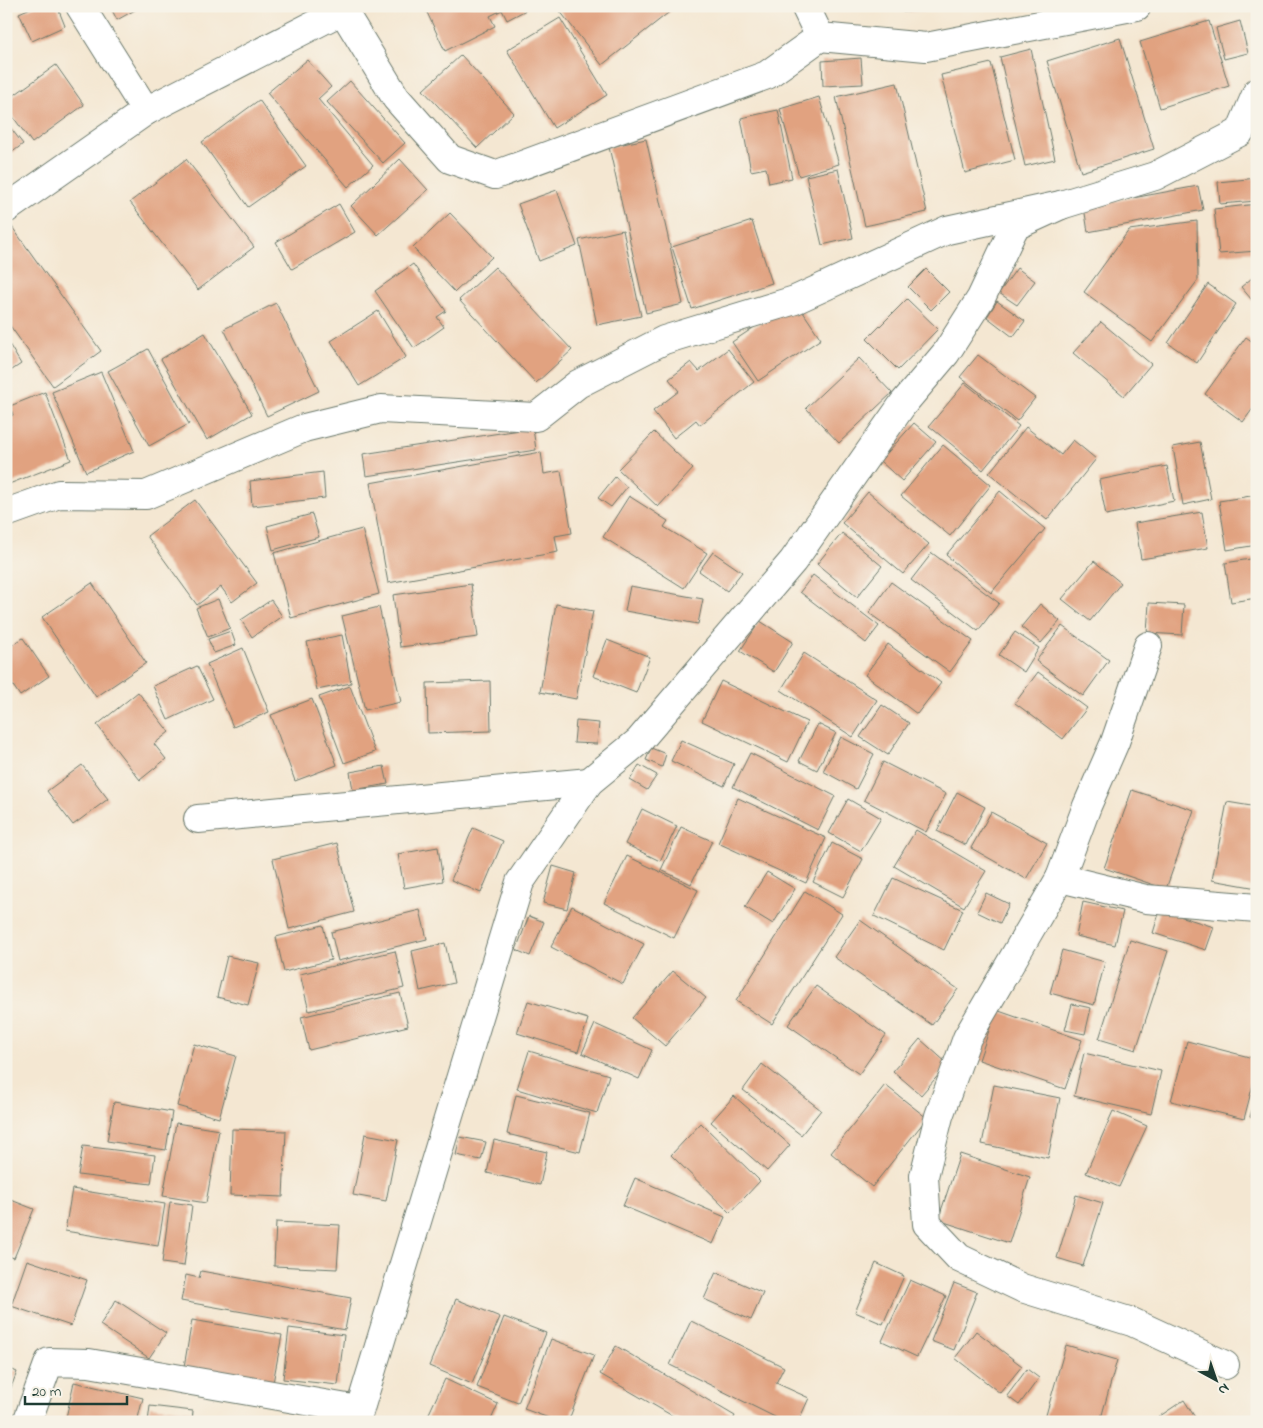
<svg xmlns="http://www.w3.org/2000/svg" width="1263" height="1428" viewBox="0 0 1263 1428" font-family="'Indie Flower',sans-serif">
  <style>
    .building { fill: #e1a280 }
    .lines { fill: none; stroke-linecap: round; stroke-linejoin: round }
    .minor-casing { stroke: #6a786b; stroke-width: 30 }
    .minor { stroke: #fff; stroke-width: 28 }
  </style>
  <rect width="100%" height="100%" fill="#f7f3e8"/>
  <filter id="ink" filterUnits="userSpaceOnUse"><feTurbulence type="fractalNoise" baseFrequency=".02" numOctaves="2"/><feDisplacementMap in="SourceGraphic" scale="10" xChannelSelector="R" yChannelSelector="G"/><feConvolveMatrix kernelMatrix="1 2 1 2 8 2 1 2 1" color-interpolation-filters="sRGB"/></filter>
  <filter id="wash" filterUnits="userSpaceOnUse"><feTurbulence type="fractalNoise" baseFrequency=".0096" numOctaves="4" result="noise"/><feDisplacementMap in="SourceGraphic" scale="20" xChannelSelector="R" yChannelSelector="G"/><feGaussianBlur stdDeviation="1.12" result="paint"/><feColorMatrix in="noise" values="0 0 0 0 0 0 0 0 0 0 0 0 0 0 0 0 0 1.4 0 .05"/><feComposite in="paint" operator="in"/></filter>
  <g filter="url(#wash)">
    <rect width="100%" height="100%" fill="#f4e7d2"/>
    <g id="blocks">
      <!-- building -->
      <g class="building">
        <path d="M35,6H57L65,26L32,41L19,13Z"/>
        <path d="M110,6H142L117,20Z"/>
        <path d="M424,6H524L526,10L507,20L502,10L490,16L495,26L445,51Z"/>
        <path d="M556,6H677L602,65Z"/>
        <path d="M903,6H963V8L903,12Z"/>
        <path d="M560,18L607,95L554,128L507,50Z"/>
        <path d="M1209,21L1229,86L1160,108L1140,42Z"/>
        <path d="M1240,21L1248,53L1224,59L1216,28Z"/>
        <path d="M1120,38L1154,149L1081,172L1047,61Z"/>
        <path d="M1031,49L1055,159L1025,166L1000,57Z"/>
        <path d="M461,55L514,113L477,148L423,90Z"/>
        <path d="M861,58L863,84L823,86L822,61Z"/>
        <path d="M307,60L331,87L318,99L373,165L348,187L267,93Z"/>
        <path d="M991,63L1015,160L965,173L941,75Z"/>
        <path d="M56,65L84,105L32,143L6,107V101Z"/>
        <path d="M350,81L405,143L383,163L327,102Z"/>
        <path d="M897,83L927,212L865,226L836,97Z"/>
        <path d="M819,97L839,164L799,176L780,109Z"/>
        <path d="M259,100L306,166L248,207L202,142Z"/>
        <path d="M778,110L792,178L769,183L766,168L751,171L741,118Z"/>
        <path d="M6,122L23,144L6,157Z"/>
        <path d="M646,139L683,304L646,313L609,147Z"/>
        <path d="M186,159L254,247L198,290L130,202Z"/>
        <path d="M400,159L428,190L378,235L351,206Z"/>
        <path d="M838,169L853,238L822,245L806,176Z"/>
        <path d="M1257,178V201L1220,204L1218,182Z"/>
        <path d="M1198,186L1203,210L1088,232L1084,207Z"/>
        <path d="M557,190L577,246L539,261L518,204Z"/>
        <path d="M339,204L355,232L292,269L276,242Z"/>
        <path d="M1257,204V251L1219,254L1214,209Z"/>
        <path d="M450,213L492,257L455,292L413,248Z"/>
        <path d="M752,221L772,283L692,309L672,247Z"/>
        <path d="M1197,221L1198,280L1152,342L1084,292L1129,230Z"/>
        <path d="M10,224L101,351L53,386L6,320V226Z"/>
        <path d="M623,230L641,316L597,325L579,240Z"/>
        <path d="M413,264L446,311L437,317L444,327L414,348L375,291Z"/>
        <path d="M495,267L572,350L536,383L459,300Z"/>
        <path d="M1017,268L1035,281L1017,305L999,293Z"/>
        <path d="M926,269L949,292L931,310L908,287Z"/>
        <path d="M1257,274V306L1241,287Z"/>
        <path d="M1208,284L1236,304L1197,363L1168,343Z"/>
        <path d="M907,299L938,329L898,370L867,339Z"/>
        <path d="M795,300L821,339L758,381L732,342Z"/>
        <path d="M997,301L1025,321L1013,337L987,317Z"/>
        <path d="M276,303L319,391L267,416L224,329Z"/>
        <path d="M378,311L406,357L359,386L331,341Z"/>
        <path d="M1101,322L1151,364L1124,396L1073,353Z"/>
        <path d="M205,333L252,414L207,440L161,359Z"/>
        <path d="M1246,337L1257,345V403L1243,422L1205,394Z"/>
        <path d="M6,339L21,364L6,374Z"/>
        <path d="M148,349L189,424L149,446L108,371Z"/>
        <path d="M728,349L754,382L700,425L696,420L674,438L653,411L679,391L669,379L691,362L699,371Z"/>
        <path d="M978,355L1035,398L1017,421L960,377Z"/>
        <path d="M859,358L892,393L839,443L806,408Z"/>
        <path d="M101,372L134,451L86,472L52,392Z"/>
        <path d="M965,383L1019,426L983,470L929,426Z"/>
        <path d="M45,392L71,460L9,484L6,476V418L13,415L10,406Z"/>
        <path d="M914,423L936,442L902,481L880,461Z"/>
        <path d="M1026,427L1061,455L1073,440L1096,459L1047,520L989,473Z"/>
        <path d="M533,428L536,450L366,476L363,454Z"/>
        <path d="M654,432L693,469L658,507L618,469Z"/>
        <path d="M1200,442L1211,499L1183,505L1173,447Z"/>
        <path d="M943,445L991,485L950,536L901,496Z"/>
        <path d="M541,452L544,474L561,471L572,533L555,536L558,552L388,583L370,483Z"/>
        <path d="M1167,466L1174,501L1106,515L1099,480Z"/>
        <path d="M323,472L325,498L252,506L250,481Z"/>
        <path d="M615,477L627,487L611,507L598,498Z"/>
        <path d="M1000,491L1045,529L991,593L946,555Z"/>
        <path d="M868,492L929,544L903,574L842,523Z"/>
        <path d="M1257,495V545L1227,550L1219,501Z"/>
        <path d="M629,496L668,521L664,527L707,553L684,588L603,537Z"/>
        <path d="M195,500L257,583L232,602L221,587L197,605L147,536Z"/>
        <path d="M1202,512L1208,548L1141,559L1135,523Z"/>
        <path d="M312,514L319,537L273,550L267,526Z"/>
        <path d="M362,529L379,594L291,618L274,553Z"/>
        <path d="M842,533L882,566L857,597L817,564Z"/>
        <path d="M713,552L742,572L727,591L699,571Z"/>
        <path d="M932,553L999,603L978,631L911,580Z"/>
        <path d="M1257,558V598L1231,602L1225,563Z"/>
        <path d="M1094,561L1121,583L1090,621L1062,599Z"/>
        <path d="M813,575L879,626L866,643L800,592Z"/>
        <path d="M891,582L973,641L950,672L869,613Z"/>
        <path d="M92,583L146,663L96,697L42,617Z"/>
        <path d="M471,584L478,637L400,647L393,595Z"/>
        <path d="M630,586L703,599L698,624L625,611Z"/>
        <path d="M218,599L230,628L208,637L196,608Z"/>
        <path d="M271,600L282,616L252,637L241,620Z"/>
        <path d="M1149,603L1184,605L1182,635L1147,633Z"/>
        <path d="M556,604L593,611L576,699L540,692Z"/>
        <path d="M1040,604L1060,621L1041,643L1021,627Z"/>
        <path d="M379,607L401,702L365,710L342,616Z"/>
        <path d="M760,621L793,642L774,672L740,651Z"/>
        <path d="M1062,626L1109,660L1083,696L1036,661Z"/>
        <path d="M231,631L236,645L214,653L208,639Z"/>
        <path d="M1015,632L1039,648L1024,672L999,655Z"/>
        <path d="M342,635L351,683L317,690L307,642Z"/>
        <path d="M23,638L49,676L20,696L6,675V649Z"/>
        <path d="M607,640L650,657L636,693L593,676Z"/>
        <path d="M888,644L941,683L917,714L865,675Z"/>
        <path d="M243,648L269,712L233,727L207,664Z"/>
        <path d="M804,653L877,700L853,737L781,690Z"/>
        <path d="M197,666L213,699L168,720L153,686Z"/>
        <path d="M1038,672L1087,708L1063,739L1015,703Z"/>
        <path d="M490,681L491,731L428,733L427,683Z"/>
        <path d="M721,681L807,722L788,762L702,721Z"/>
        <path d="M350,686L375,752L344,763L319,697Z"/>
        <path d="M138,692L169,732L154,744L166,759L140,780L97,725Z"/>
        <path d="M312,699L337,765L295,781L271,715Z"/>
        <path d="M882,705L909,723L888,755L860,737Z"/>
        <path d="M576,721L599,723L597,744L574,743Z"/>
        <path d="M818,724L836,733L817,770L799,761Z"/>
        <path d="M841,737L874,754L856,789L823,771Z"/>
        <path d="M681,740L734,764L724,786L671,761Z"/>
        <path d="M651,748L666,754L662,767L646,760Z"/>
        <path d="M750,753L835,796L818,830L733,787Z"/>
        <path d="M883,762L946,794L926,832L864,800Z"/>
        <path d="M82,765L108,799L73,825L47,791Z"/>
        <path d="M639,765L657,775L647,790L630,780Z"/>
        <path d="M384,766L388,784L353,790L350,772Z"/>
        <path d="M1132,790L1194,810L1166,889L1104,868Z"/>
        <path d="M957,792L985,807L966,845L937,831Z"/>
        <path d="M738,798L826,838L806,883L718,843Z"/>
        <path d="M848,799L881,818L861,851L829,833Z"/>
        <path d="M1227,802L1257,807V888L1212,880Z"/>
        <path d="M642,809L677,826L660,861L625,844Z"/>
        <path d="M991,812L1047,843L1026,879L971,848Z"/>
        <path d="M681,827L712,841L691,884L661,870Z"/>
        <path d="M473,828L503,841L481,893L451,880Z"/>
        <path d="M916,830L986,871L964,907L894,866Z"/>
        <path d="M337,843L354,912L289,929L273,859Z"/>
        <path d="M832,843L863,859L843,897L813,882Z"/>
        <path d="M438,847L443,881L404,888L398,854Z"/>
        <path d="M627,856L698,890L674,938L604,903Z"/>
        <path d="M553,866L576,873L567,909L543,903Z"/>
        <path d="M767,872L795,889L773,924L745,907Z"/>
        <path d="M893,878L963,910L944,950L874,916Z"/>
        <path d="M805,891L842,914L772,1024L736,1001Z"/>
        <path d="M986,893L1009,904L1000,923L977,912Z"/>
        <path d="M1083,902L1123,911L1115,945L1076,936Z"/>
        <path d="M572,906L644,944L623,984L551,947Z"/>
        <path d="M420,910L427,939L338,961L331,932Z"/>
        <path d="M1160,910L1214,927L1206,950L1153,933Z"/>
        <path d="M529,916L544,922L530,956L516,950Z"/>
        <path d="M860,920L958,989L932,1025L834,957Z"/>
        <path d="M323,925L331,960L284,972L276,937Z"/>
        <path d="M1130,940L1168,951L1136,1050L1099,1039Z"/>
        <path d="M445,943L454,983L420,991L412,951Z"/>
        <path d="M1062,950L1105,962L1094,1005L1050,993Z"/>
        <path d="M395,951L404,988L309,1011L300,974Z"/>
        <path d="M227,956L259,963L248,1005L217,997Z"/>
        <path d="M673,971L706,998L665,1046L632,1018Z"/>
        <path d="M816,986L886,1035L859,1074L788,1025Z"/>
        <path d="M400,993L408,1026L309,1050L301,1017Z"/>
        <path d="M528,1001L588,1019L578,1052L517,1033Z"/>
        <path d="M1072,1004L1091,1008L1085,1034L1065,1030Z"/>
        <path d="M996,1010L1082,1040L1065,1089L979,1060Z"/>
        <path d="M595,1024L652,1050L639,1079L582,1053Z"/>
        <path d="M920,1039L948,1064L921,1095L893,1071Z"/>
        <path d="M1187,1041L1257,1059V1069L1244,1119L1171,1101Z"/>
        <path d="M194,1044L236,1056L219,1118L177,1106Z"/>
        <path d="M529,1051L609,1075L597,1113L517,1089Z"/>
        <path d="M1084,1053L1161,1071L1151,1114L1074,1096Z"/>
        <path d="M762,1064L821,1110L801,1135L743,1090Z"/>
        <path d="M885,1085L927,1118L872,1187L831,1153Z"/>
        <path d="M994,1085L1060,1098L1048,1158L982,1144Z"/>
        <path d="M516,1095L590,1113L580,1152L507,1134Z"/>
        <path d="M734,1096L790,1145L767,1171L711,1122Z"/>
        <path d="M1256,1097H1257V1119L1250,1117Z"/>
        <path d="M114,1102L172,1112L166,1150L107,1141Z"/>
        <path d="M1113,1111L1147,1126L1119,1187L1086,1173Z"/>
        <path d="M176,1123L219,1130L206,1203L163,1196Z"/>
        <path d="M701,1123L760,1181L730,1213L671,1155Z"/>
        <path d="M232,1129L286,1131L283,1197L230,1195Z"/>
        <path d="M365,1134L398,1140L386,1201L353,1195Z"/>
        <path d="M460,1137L486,1142L481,1160L456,1155Z"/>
        <path d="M494,1140L547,1152L540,1185L487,1173Z"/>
        <path d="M83,1146L155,1155L151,1184L78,1175Z"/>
        <path d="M960,1154L1030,1177L1009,1243L938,1220Z"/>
        <path d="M635,1178L725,1217L713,1244L623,1206Z"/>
        <path d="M72,1189L165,1204L158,1246L65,1231Z"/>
        <path d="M1076,1195L1103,1203L1083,1266L1057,1258Z"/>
        <path d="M6,1198L34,1209L14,1258L6,1255Z"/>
        <path d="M170,1202L192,1205L184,1266L162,1263Z"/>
        <path d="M276,1222L340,1225L337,1269L274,1266Z"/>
        <path d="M27,1260L87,1280L71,1326L11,1306Z"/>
        <path d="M876,1263L904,1276L883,1324L855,1312Z"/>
        <path d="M201,1271L351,1298L345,1330L181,1301L186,1275L199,1278Z"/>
        <path d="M716,1272L763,1293L751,1320L704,1299Z"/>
        <path d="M910,1280L946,1296L917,1357L882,1341Z"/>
        <path d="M954,1283L977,1292L954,1350L931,1341Z"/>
        <path d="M456,1299L500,1317L472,1384L429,1366Z"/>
        <path d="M116,1300L166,1333L149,1358L100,1325Z"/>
        <path d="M504,1317L546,1333L518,1403L477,1387Z"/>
        <path d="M192,1320L282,1335L273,1383L184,1367Z"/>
        <path d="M691,1321L784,1367L776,1383L809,1398L798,1422H785L670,1365Z"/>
        <path d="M289,1328L344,1335L338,1385L283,1379Z"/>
        <path d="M976,1331L1022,1366L1000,1393L955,1358Z"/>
        <path d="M551,1339L594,1355L568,1422H560L524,1409Z"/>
        <path d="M1066,1345L1117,1360L1100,1422H1044Z"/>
        <path d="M616,1346L735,1416L732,1422H683L600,1374Z"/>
        <path d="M6,1367L17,1372L8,1395L6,1394Z"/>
        <path d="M1027,1369L1039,1378L1019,1405L1007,1396Z"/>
        <path d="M445,1379L498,1404L490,1422H425Z"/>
        <path d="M74,1382L143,1398L137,1422H65Z"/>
        <path d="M1184,1400L1198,1422H1151Z"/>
        <path d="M150,1406L193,1411L192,1422H148Z"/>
      </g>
    </g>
  </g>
  <g filter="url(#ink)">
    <use href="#blocks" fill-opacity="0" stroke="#6a786b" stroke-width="1"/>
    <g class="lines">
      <defs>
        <g id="minor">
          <path d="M80,6L146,111"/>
          <path d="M340,6L396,98L450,159L495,175L767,75L820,37"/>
          <path d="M805,6L820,37L926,47L1137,6"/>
          <path d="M6,209L146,111L343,10"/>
          <path d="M6,513L59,494L146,495L304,428L381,409L536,417L578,384L664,340L795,300L947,230L1061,205L1155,176L1240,132L1257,92"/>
          <path d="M1148,646L1115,742L1087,806L1060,878L967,1038L939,1116L924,1176L927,1224L959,1258L1022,1288L1132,1322L1225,1365"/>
          <path d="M198,819L589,782"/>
          <path d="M1060,878L1146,899L1257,908"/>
          <path d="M27,1422L49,1362L89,1363L358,1410"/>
          <path d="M356,1422L520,882L589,782L639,741L793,561L903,404L946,353L981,298L1015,226L1061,205"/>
        </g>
      </defs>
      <!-- minor casing -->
      <use href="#minor" class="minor-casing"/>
      <!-- minor -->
      <use href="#minor" class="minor"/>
    </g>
  </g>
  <!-- margin -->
  <rect width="1263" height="1428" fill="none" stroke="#f7f3e8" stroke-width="25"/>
  <!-- north arrow -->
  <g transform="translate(1216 1380) rotate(140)" stroke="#f7f3e8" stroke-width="4" paint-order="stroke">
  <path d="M0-4L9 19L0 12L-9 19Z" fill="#1f3d34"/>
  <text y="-8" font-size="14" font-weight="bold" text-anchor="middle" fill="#1f3d34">N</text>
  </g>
  <!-- scale -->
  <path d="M25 1396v8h102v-8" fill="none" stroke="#1f3d34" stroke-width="2.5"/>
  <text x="32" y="1396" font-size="15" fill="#1f3d34" stroke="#f7f3e8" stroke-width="4" paint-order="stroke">20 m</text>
</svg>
